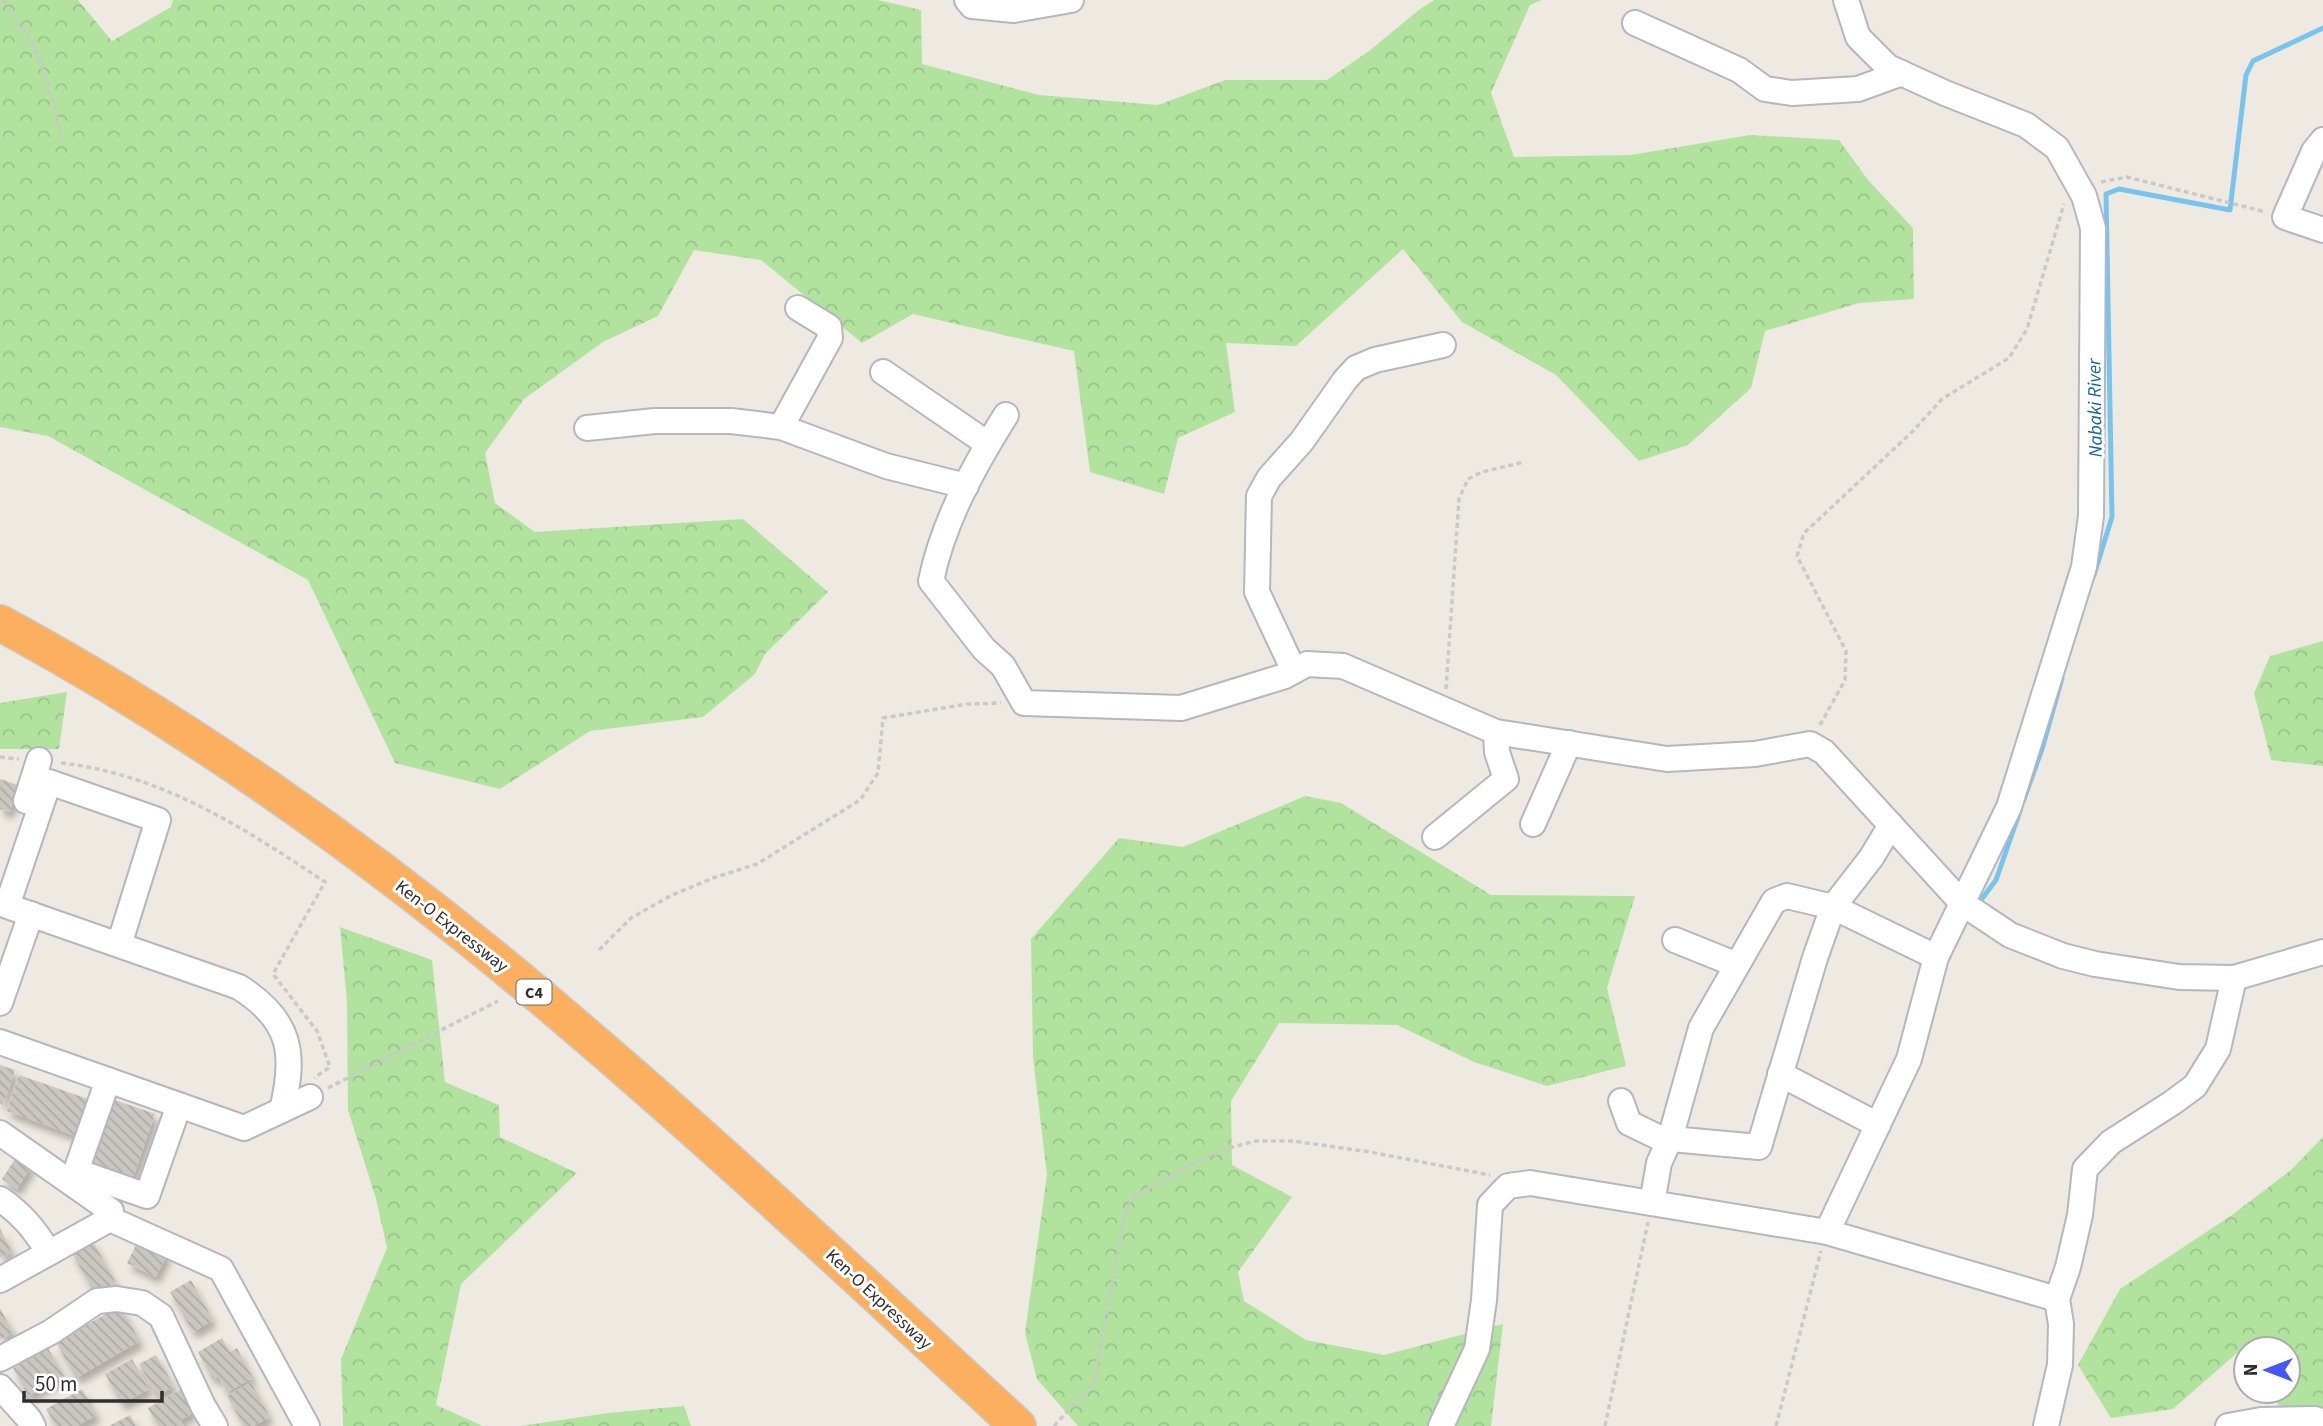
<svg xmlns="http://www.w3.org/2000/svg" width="2323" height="1426" viewBox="0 0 2323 1426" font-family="'Source Sans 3',sans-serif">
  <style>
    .forest { fill: url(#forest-crowns) }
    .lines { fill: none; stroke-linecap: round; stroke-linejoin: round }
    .stream { stroke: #77c4ed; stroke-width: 5 }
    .building { fill: url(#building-back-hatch); filter: url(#shadow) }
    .minor-casing { stroke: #b4b6c0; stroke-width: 28 }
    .highway-casing { stroke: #c9c9c9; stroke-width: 38 }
    .path { stroke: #c9c9c9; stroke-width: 3.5; stroke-dasharray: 5 3.5; stroke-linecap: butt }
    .minor { stroke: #fff; stroke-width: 24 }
    .highway { stroke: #fcb05f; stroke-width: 35 }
    .labels { text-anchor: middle; stroke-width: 6; stroke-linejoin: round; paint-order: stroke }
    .shield { fill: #fff; stroke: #6d6d6d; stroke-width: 2 }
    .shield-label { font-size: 16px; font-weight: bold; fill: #2e2e2e }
    .street-label { font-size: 18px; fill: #2e2e2e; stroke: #fff }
    .water-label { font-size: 19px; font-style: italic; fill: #10629f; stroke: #fff }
  </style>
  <defs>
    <pattern id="forest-crowns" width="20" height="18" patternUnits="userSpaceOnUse" patternTransform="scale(1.75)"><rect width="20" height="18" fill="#b1e39f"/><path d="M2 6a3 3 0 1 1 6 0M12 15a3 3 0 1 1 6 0" fill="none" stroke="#99c389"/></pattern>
    <pattern id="building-back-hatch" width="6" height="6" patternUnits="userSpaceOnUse" patternTransform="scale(1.75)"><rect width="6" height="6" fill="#cac7c0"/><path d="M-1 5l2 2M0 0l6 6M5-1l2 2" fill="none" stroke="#aeaba5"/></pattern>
    <filter id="shadow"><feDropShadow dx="4" dy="7" stdDeviation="3.5" flood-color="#0004"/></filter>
  </defs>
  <rect width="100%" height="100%" fill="#efeae1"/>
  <!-- forest -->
  <g class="forest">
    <path d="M0,0H78L112,41L171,7L173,0H878L921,10L922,64L1039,95L1158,105L1225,80H1327L1369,51L1420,9L1434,0H1542L1530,5L1491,93L1514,157L1631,155L1750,135L1839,140L1868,180L1913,228L1914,299L1859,303L1765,331L1751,388L1688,445L1639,461L1556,375L1462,322L1403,249L1296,346L1226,343L1235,412L1178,438L1164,494L1090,472L1074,351L913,314L862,343L761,260L694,250L658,316L603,342L524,399L485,453L495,503L535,532L743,519L828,592L765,654L755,674L703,717L590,731L500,789L395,763L308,580L48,436L0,427Z"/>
    <path d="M2323,641V766L2271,760L2254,693L2270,656Z"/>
    <path d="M67,692L59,749H0V703Z"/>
    <path d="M1305,796L1341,803L1491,895L1635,896L1607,988L1626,1066L1547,1086L1474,1062L1397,1025L1279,1023L1231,1101L1232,1165L1292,1197L1238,1272L1244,1301L1306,1340L1384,1355L1503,1324L1491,1426H1078L1037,1379L1025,1333L1047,1175L1033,1058L1031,939L1119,838L1183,847Z"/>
    <path d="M340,927L432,960L445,1082L499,1105L500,1137L577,1173L461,1284L436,1405L483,1426H343L341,1359L387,1248L376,1199L348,1110L347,1002Z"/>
    <path d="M2323,1137V1426L2282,1415L2273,1391H2288V1349H2257L2253,1339L2173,1409L2111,1418L2078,1365L2120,1289L2232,1215L2291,1170Z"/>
    <path d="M684,1406L691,1426H521L608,1413Z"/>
  </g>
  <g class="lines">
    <!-- stream -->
    <g class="stream">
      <path d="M2094,575L2112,517L2106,194L2119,189L2230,210L2246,75L2253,61L2323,28"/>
      <path d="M2023,802L2042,749L2062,678"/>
      <path d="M1978,904L1996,880L2020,811"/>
    </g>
  </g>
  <!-- building -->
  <g class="building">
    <path d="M0,779L18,785L10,812L0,809Z"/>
    <path d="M0,1065L15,1070L3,1105L0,1103Z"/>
    <path d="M19,1075L91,1100L78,1137L7,1111Z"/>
    <path d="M112,1099L155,1114L132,1181L89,1165Z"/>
    <path d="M17,1156L32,1165L17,1189L2,1179Z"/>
    <path d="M0,1228L12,1252L0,1258Z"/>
    <path d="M139,1239L168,1252L156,1277L127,1263Z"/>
    <path d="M92,1240L116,1283L95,1294L71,1251Z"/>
    <path d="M191,1280L213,1320L193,1332L170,1292Z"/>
    <path d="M120,1306L140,1341L76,1378L56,1342Z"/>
    <path d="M0,1308L13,1332L0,1340Z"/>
    <path d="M222,1338L230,1352L237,1348L253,1378L227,1392L218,1376L213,1379L198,1352Z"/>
    <path d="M48,1348L64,1376L28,1396L13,1368Z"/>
    <path d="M156,1355L174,1386L157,1396L139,1364Z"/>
    <path d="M132,1359L149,1389L122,1404L105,1374Z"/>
    <path d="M251,1382L270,1417L253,1426H244L227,1396Z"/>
    <path d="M82,1389L97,1415L77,1426H56L46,1409Z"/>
    <path d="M182,1389L195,1412L180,1420L184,1426H158L148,1408Z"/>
    <path d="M130,1415L136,1426H109Z"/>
  </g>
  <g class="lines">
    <defs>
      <g id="minor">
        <path d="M967,0L972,6L1014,10L1071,0"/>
        <path d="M1635,23L1739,70L1765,89L1792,93L1858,89L1902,73"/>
        <path d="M2323,140L2314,151L2285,217L2323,230"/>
        <path d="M883,372L988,444"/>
        <path d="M1006,415C974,466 943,522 931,581L984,649L1003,666L1024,703L1181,708L1285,676L1307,664L1343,666L1496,732L1667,759L1755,754L1810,744L1824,752L1962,903L2010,935L2063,956L2095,964L2179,977L2234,978L2323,952"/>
        <path d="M781,427L830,338L829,327L798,308"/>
        <path d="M587,428L655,421H731L781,427L886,466L966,486"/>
        <path d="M1294,671L1257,592L1259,496L1269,478L1302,441L1345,380L1356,368L1375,360L1443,345"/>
        <path d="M26,801L39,760"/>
        <path d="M1533,824L1569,743"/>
        <path d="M1435,837L1506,779L1497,752L1496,732"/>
        <path d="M1675,940L1737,965"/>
        <path d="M119,945L158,820L49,782L7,906L239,987C291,1020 296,1053 282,1110"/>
        <path d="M0,1003L31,914"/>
        <path d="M0,1042L244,1128L310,1097"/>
        <path d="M1780,1074L1878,1125"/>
        <path d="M108,1080L76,1171L147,1196L179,1105"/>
        <path d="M1621,1101L1629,1123L1660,1138L1759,1147L1815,958L1833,907L1871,858L1891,825"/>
        <path d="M0,1133L111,1211L110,1219"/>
        <path d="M0,1199C22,1214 35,1230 49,1253"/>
        <path d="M1652,1203L1659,1163L1670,1139L1701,1028L1774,901L1787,896L1833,907L1936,957"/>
        <path d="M1827,1232L1909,1059L1936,957L2009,807L2084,567L2091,516L2093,228L2084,196L2057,148L2026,125L1945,93L1888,67L1858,37L1846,0"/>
        <path d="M0,1280L110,1219L221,1269L307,1426"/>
        <path d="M0,1359L51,1332L97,1301L117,1299L142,1303L161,1316L203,1406L215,1426"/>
        <path d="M0,1387L29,1419L33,1426"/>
        <path d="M1441,1426L1477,1349L1484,1300L1490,1205L1508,1186L1530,1183L1827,1232L2057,1299"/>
        <path d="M2046,1426L2060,1365L2061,1324L2057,1299L2068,1267L2080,1215L2085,1169L2111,1142L2172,1103L2195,1086L2218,1049L2234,978"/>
        <path d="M2228,1426L2261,1420L2315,1419L2323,1422"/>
      </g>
      <path id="highway" d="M0,623C180,720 359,846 517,977C689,1120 853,1274 1018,1426"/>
    </defs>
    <!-- minor casing -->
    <use href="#minor" class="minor-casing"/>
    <!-- highway casing -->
    <use href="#highway" class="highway-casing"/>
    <!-- path -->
    <g class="path">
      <path d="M3,0L32,42L46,78L63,141"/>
      <path d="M2101,182L2127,177L2266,212"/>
      <path d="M1446,689L1459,499L1468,479L1482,472L1524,462"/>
      <path d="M1820,725L1845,680L1846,651L1797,556L1804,533L1912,432L1942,399L2009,358L2027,329L2064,204"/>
      <path d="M0,757L19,759"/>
      <path d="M61,763C161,774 244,828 325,882L273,974L317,1031L330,1067L314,1078"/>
      <path d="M599,950L631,918L672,895L713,878L757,864L860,800L878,773L883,718L967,704L1001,703"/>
      <path d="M328,1088L498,1001"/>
      <path d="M1054,1426L1093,1384L1127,1207L1138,1194L1193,1164L1228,1148L1256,1141H1293L1370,1152L1490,1175"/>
      <path d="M1605,1426L1648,1222"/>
      <path d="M1776,1426L1821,1251"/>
    </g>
    <!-- minor -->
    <use href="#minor" class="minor"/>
    <!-- highway -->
    <use href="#highway" class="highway"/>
  </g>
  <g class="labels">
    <!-- shield labels -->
    <rect class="shield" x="516.5" y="979.5" width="35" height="25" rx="5"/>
    <g class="shield-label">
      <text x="534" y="998">C4</text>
    </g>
    <!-- street labels -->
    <g class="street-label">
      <text transform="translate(452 926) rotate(38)" y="6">Ken-O Expressway</text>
      <text transform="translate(879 1299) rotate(43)" y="6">Ken-O Expressway</text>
    </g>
    <!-- water labels -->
    <g class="water-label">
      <text transform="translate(2094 408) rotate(-91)" y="7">Nabaki River</text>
    </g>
  </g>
  <!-- north arrow -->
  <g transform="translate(2267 1370) rotate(270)"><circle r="33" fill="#ffffff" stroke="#ababab" stroke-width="2"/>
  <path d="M0-5L12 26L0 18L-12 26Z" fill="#4558f7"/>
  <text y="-10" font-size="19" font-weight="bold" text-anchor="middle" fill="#2e2e2e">N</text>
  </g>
  <!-- scale -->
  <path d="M24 1391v10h138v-10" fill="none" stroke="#2e2e2e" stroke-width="3.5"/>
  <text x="35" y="1391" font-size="21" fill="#2e2e2e" stroke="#ffffff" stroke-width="5" paint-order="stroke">50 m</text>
</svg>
